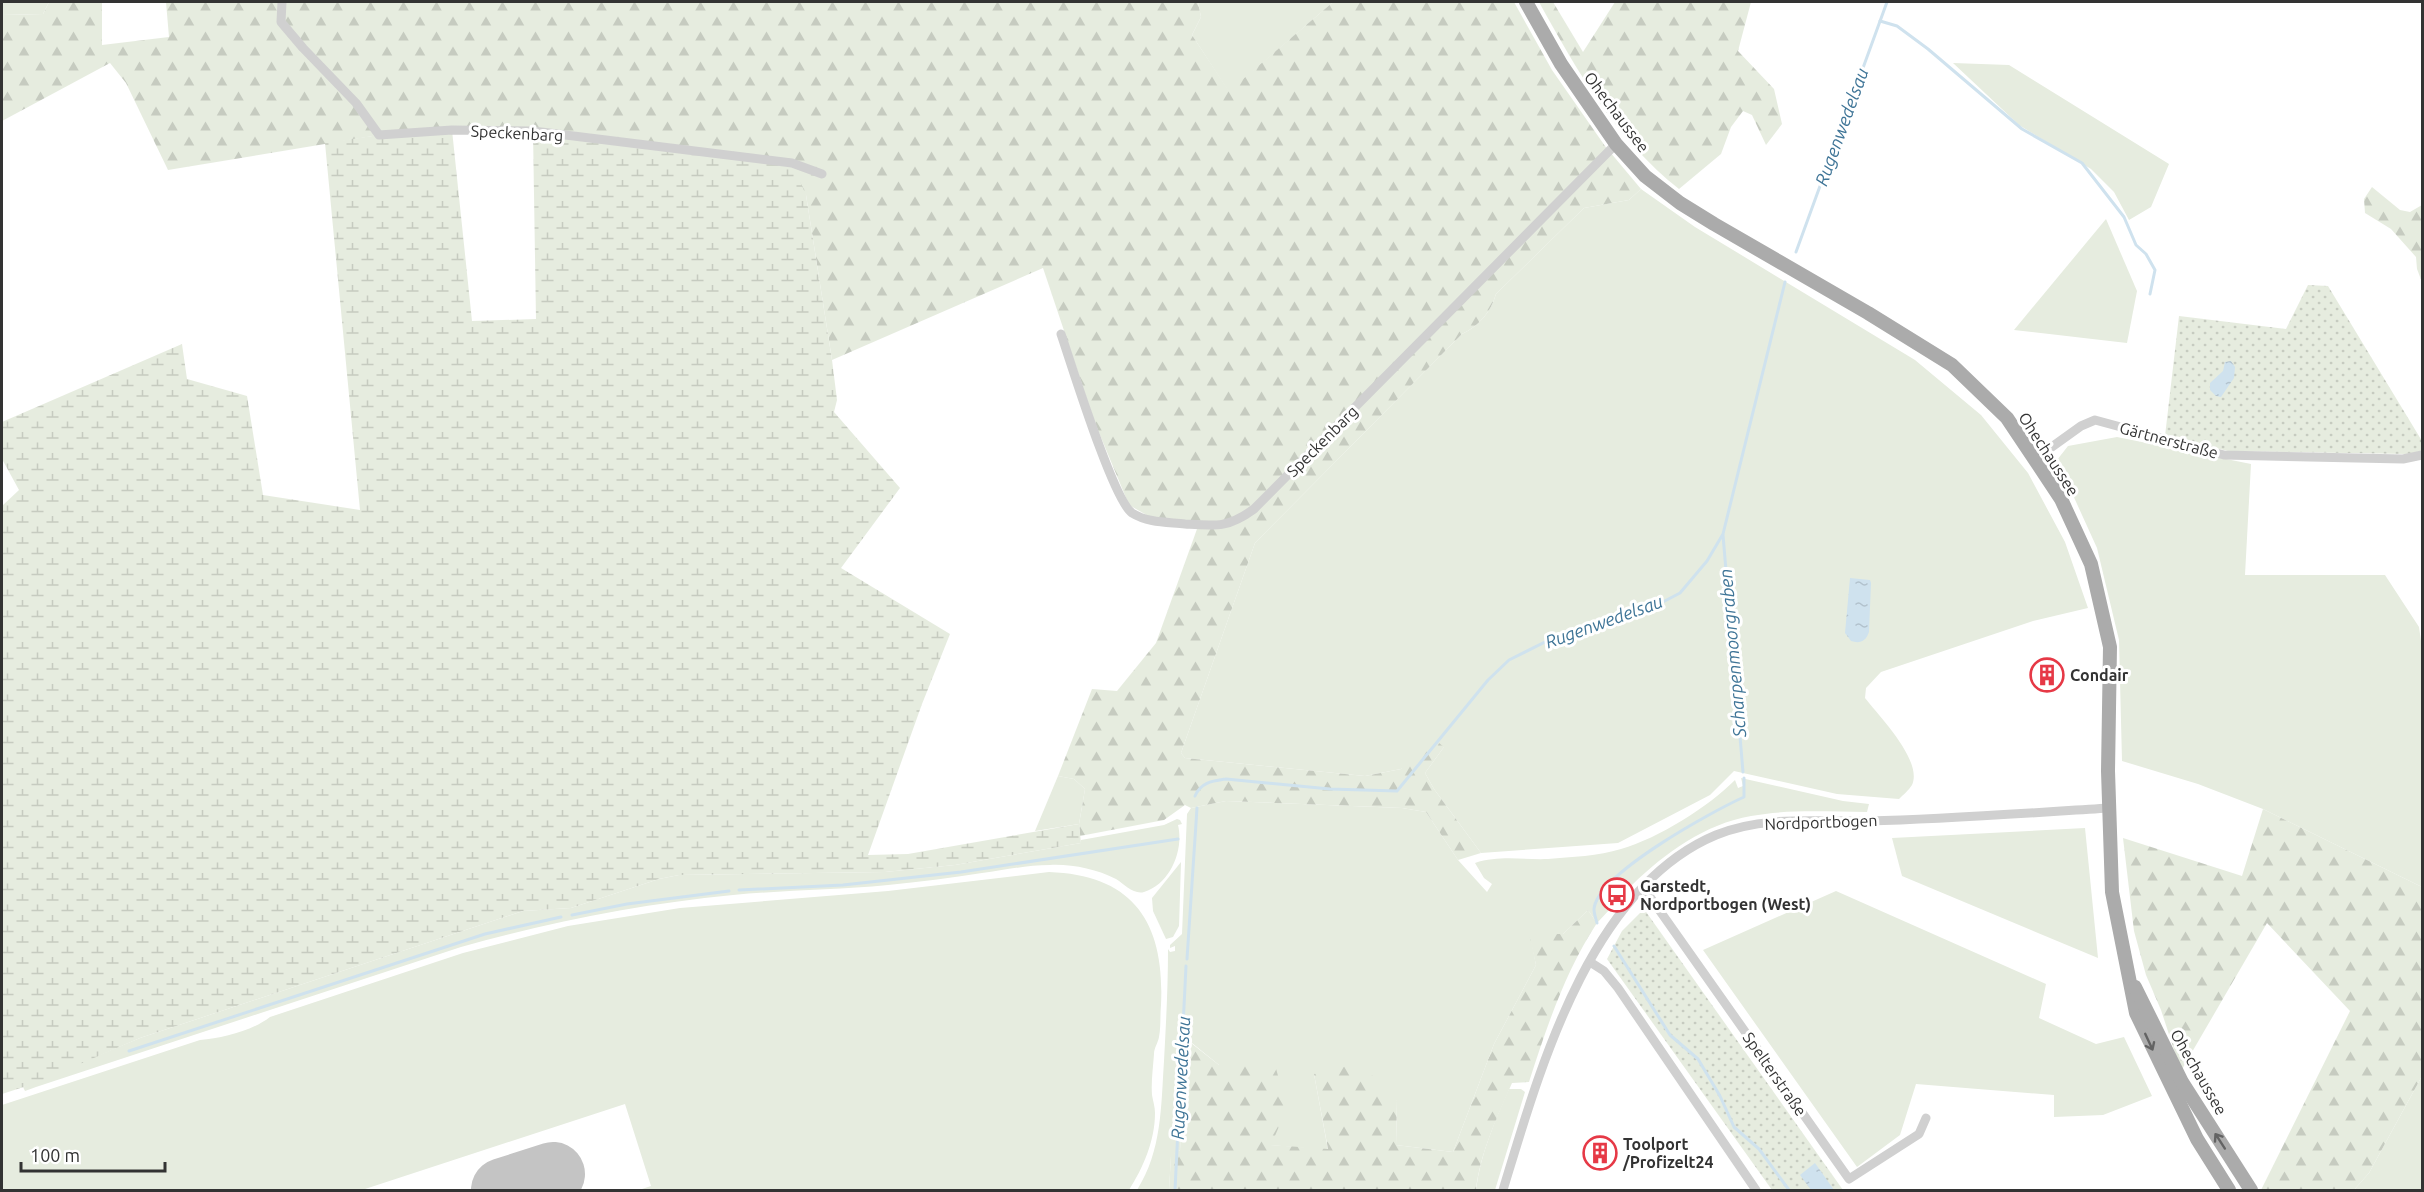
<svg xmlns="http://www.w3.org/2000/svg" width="2424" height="1192" viewBox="0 0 2424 1192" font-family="Ubuntu,sans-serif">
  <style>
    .grass { fill: #e6ecdf }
    .forest { fill: url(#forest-firs) }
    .wetland { fill: url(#wetland-marsh) }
    .park { fill: url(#park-dots) }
    .water { fill: url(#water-ripples) }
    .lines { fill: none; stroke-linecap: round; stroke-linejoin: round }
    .stream { stroke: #cfe2ee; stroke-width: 3 }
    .runway { stroke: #c4c4c4; stroke-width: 64 }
    .minor { stroke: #d0d0d0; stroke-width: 9 }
    .primary { stroke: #ababab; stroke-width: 14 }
    .oneway { stroke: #636363 }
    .labels { text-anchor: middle; stroke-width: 6; stroke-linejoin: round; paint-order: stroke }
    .street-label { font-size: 16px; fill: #333; stroke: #fff }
    .poi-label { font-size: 16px; font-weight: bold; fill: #333; stroke: #fff; text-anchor: start }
    .water-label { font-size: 18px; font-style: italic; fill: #3f7597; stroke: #fff }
  </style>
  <defs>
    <pattern id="forest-firs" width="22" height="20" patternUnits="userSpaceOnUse" patternTransform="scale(1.5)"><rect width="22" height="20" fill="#e6ecdf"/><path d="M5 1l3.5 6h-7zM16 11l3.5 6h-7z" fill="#c6cbc0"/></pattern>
    <pattern id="wetland-marsh" width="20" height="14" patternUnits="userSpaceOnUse" patternTransform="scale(1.5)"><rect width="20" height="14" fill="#e6ecdf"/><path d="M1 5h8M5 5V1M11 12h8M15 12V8" fill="none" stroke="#c6cbc0"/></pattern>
    <pattern id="park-dots" width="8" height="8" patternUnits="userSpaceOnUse" patternTransform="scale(1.5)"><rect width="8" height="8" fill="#e6ecdf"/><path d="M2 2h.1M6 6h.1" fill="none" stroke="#c6cbc0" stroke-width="1.8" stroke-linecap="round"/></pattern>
    <pattern id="water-ripples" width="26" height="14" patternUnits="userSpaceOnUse" patternTransform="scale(1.5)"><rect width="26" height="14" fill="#cfe2ee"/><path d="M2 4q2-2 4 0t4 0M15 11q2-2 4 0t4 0" fill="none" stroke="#b2c2cd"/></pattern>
  </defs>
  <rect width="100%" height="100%" fill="#fff"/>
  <!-- grass -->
  <g class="grass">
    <path d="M2,2H49L43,14L2,15Z"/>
    <path d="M1198,2H1333L1229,92L1192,35L1201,17Z"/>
    <path d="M1953,63L2009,65L2169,164L2151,207L2129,220L2114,192L2091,169L2019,125Z"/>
    <path d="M1641,189L1695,227L1915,360L1981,415L2028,473L2065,542L2088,608L2033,621L1881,672L1866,688L1865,698C1880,717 1923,761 1912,785C1909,790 1903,795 1899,799L1837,794L1734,771L1710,795L1618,843L1481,853L1434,789L1425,773L1444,747L1401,769L1365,776L1185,758L1181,753L1255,543L1462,334C1479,326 1491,312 1496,294L1584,208L1629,200Z"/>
    <path d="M2106,219L2137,291L2127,343L2014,330Z"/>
    <path d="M2117,437L2251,464L2245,575H2385L2419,627L2422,648V887L2263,809L2198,784L2122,761L2119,640L2097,548L2057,460L2068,446Z"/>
    <path d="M1058,776L1074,779L1085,789L1079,824L1035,831Z"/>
    <path d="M1741,778L1843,801L1869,804L1867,812C1829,812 1788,809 1751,816C1705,824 1665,853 1632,885L1627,880L1605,903L1611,908L1597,923L1588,910L1563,934H1530L1536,965L1494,1044L1453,1152L1396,1145L1397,1101L1314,1074L1328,1150L1270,1145L1275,1065H1219L1187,1039L1180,1150L1171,1156L1169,1190H1137C1162,1151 1161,1106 1164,1061C1166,1024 1168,987 1168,949L1170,952L1175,951V946L1170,948V945L1182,934L1187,814L1191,808L1226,801L1402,808L1426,812L1458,860L1487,892L1492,884L1484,878L1475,863C1500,855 1523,860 1548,859C1571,857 1599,856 1621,849C1659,838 1708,807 1735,780L1738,788L1743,786Z"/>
    <path d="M1177,819L1180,820L1182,824L1178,825C1184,849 1171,884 1144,892C1134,895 1124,884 1116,879C1096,869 1072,864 1050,865C1027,865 1005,870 982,873C951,878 919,882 888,885C836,890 785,890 733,895C641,904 550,922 461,947L36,1087L25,1091L23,1087L140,1038L523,911L571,908L659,879L679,875L885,872L955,865L1081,843V840L1164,825Z"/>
    <path d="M2085,828L2098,958L1902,876L1892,838Z"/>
    <path d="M1181,862L1179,926L1173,937L1166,939L1153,911L1152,898Z"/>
    <path d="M1049,872C1134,875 1165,923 1161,1005C1160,1015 1161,1027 1159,1037C1158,1043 1154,1048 1154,1054C1153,1068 1151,1082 1152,1095C1153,1101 1155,1107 1155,1113C1155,1141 1143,1168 1129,1190H639L651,1186L625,1104L362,1190H2V1105L200,1040C223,1038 252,1031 270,1017L463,953L568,926L680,908L888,891Z"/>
    <path d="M1836,891L2046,984L2039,1018L2096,1044L2124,1037L2152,1096L2103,1115L2054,1117V1095L1916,1084L1900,1135L1857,1167L1703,950Z"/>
    <path d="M2422,1076V1190H2354L2369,1173Z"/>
    <path d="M1509,1089H1521L1525,1092L1495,1190H1476C1480,1155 1495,1121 1509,1089Z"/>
  </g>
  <!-- forest -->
  <g class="forest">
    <path d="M49,2H102V45L169,37L166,2H1198L1201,17L1192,35L1229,91L1333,2H1514L1552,70L1605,146L1641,189L1629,200L1584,208L1496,294C1491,312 1479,326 1462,334L1255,543L1181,753L1185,758L1365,776L1401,769L1434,739L1444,747L1425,773L1434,789L1481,853L1458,860L1426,812L1402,808L1226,801L1191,808L1185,805L1164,820L1080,836L1079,824L1085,789L1074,779L1058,776L1092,689L1117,691L1156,643L1197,529L1150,517L1129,505L1095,423L1043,268L832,360L806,195L533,131L379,135L168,170L126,83L110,63L2,121V15L43,14Z"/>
    <path d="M1539,2H1553L1583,52L1615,2H1751L1738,51L1774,89L1782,124L1766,145L1752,115L1743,111L1731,127L1721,154L1679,189C1616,139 1577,71 1539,2Z"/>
    <path d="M2372,187L2400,210L2410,212L2422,205V282L2417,269L2416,257L2391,229L2365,213L2364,199Z"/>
    <path d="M2263,809L2422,887V1076L2369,1173L2354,1190H2261L2350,1011L2267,923L2181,1071L2161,1010L2146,975L2134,931L2123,838L2242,876Z"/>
    <path d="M1588,910L1597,923C1565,972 1547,1026 1529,1082L1512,1083C1497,1118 1480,1153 1476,1190H1169L1171,1155L1180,1150L1186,1039L1219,1065H1275L1287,1108L1271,1145L1328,1149L1314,1074L1360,1063L1397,1101L1396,1145L1453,1152L1494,1044L1536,965L1529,934H1563Z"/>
  </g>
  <!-- wetland -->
  <path class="wetland" d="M452,130L472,321L536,319L533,131L792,163L806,195L832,360L837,400L834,412L900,488L841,568L950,634L922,704L868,855L908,854L1079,824L1081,843L955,865L885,872L679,875L659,879L571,908L523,911L140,1038L36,1083L2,1094V506L19,490L2,459V422L182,344L187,379L247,396L263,495L360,510L325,143L379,135Z"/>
  <!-- park -->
  <g class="park">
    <path d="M2308,285L2328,286L2422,441V451L2407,454L2228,451L2165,436L2179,316L2286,329Z"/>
    <path d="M1644,909L1843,1190H1772L1607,959L1622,931Z"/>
  </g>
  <!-- water -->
  <g class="water">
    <path d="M2231,361L2235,367L2234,378L2221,397L2216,396L2210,390V383L2223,371L2225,362Z"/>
    <path d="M1850,578L1870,580L1871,583L1869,632C1866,641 1860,644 1851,641L1845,633Z"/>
    <path d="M1815,1163L1834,1190H1811L1800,1175Z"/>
  </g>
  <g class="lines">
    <!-- stream -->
    <g class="stream">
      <path d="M1880,21L1897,26L1928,49L2022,129L2082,163L2124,217L2136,245L2146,254L2155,270L2150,294"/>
      <path d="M1796,252L1887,2"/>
      <path d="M1723,535L1743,772"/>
      <path d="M1195,796C1201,782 1213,781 1226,779L1330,789L1397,791L1488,680L1509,660L1553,638L1603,624L1659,604L1680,593L1707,561L1723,534L1785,282"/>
      <path d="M739,890L843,885L961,872L1178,839"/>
      <path d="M572,915L627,904L729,891"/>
      <path d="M1597,923C1596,919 1594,914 1594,909C1597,874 1713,811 1744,797V778"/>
      <path d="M1614,946L1670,1035L1698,1059L1720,1096L1734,1127L1759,1149L1789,1190"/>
      <path d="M1187,959L1197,808"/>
      <path d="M129,1051L485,934L561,917"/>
      <path d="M1175,1190L1186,966"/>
    </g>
    <!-- runway -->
    <path class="runway" d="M503,1190L553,1174"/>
    <!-- minor -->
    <g class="minor">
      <path d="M282,2L281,22L303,48L356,103L379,135L452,130L533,131L792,163L822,174"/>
      <path d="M1061,334C1071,363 1113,500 1132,513C1148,523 1167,522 1185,524C1216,526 1228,528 1254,509L1616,144"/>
      <path d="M2035,459L2081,426L2095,420L2224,455L2403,459L2422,455"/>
      <path d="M1643,887L1849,1179L1919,1134L1926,1118"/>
      <path d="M1590,962L1604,971L1618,988L1756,1190"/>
      <path d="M1503,1190C1539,1072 1589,888 1716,835C1764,815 1818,822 1869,821C1949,819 2029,813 2109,808"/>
    </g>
    <!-- primary -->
    <g class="primary">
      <path d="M1526,2L1561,64L1616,144L1645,176L1680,203L1714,224L1868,313L1952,365L2007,418L2061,499L2091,564L2110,647L2108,771L2112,892L2136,1013L2197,1139L2229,1190"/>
      <path d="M2135,987L2182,1082L2251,1190"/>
    </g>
  </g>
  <!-- one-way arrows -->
  <defs><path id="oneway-shaft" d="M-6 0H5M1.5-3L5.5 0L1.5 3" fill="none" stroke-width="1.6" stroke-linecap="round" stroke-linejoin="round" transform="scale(1.5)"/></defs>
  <g class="oneway">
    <use href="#oneway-shaft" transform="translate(2149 1042) rotate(65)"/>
    <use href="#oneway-shaft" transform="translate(2220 1141) rotate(-123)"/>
  </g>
  <!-- icons -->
  <defs>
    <symbol id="building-ring" viewBox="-11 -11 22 22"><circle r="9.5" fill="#fff" stroke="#e63946" stroke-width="1.5"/><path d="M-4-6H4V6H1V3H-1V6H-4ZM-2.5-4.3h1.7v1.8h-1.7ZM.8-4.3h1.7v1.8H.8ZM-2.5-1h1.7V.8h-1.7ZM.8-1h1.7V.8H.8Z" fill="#e63946"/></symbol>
    <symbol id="bus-ring" viewBox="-11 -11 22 22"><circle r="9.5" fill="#fff" stroke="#e63946" stroke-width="1.5"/><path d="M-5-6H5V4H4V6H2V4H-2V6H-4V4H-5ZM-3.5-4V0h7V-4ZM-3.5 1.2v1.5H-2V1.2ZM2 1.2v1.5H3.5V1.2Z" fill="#e63946"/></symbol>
  </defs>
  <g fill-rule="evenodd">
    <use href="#building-ring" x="2028" y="656" width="38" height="38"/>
    <use href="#bus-ring" x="1598" y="876" width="38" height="38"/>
    <use href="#building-ring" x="1581" y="1134" width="38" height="38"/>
  </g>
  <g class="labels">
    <!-- street labels -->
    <g class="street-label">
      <text transform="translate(1617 112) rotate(53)" y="6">Ohechaussee</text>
      <text transform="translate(517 133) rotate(3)" y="6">Speckenbarg</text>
      <text transform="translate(2169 440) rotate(15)" y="6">Gärtnerstraße</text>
      <text transform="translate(1322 441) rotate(-45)" y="6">Speckenbarg</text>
      <text transform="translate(2049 454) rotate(57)" y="6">Ohechaussee</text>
      <text transform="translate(1821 822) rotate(-2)" y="6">Nordportbogen</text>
      <text transform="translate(2199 1072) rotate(60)" y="6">Ohechaussee</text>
      <text transform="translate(1775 1074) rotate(55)" y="6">Spelterstraße</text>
    </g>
    <!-- poi labels -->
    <g class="poi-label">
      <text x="2070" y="681">Condair</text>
      <text x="1640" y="892">Garstedt,<tspan x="1640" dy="18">Nordportbogen (West)</tspan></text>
      <text x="1623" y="1150">Toolport<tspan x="1623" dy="18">/Profizelt24</tspan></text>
    </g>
    <!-- water labels -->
    <g class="water-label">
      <text transform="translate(1842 127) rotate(-70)" y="6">Rugenwedelsau</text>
      <text transform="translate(1604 622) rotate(-20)" y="6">Rugenwedelsau</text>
      <text transform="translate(1733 653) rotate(-95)" y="6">Scharpenmoorgraben</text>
      <text transform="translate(1181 1078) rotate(-87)" y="6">Rugenwedelsau</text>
    </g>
  </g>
  <!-- border -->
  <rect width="2424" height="1192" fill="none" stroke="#333333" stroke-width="6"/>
  <!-- scale -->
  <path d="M21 1162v9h144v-9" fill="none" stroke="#333333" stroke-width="3"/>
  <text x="30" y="1162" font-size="18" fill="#333333" stroke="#ffffff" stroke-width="4.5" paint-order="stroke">100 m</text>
</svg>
